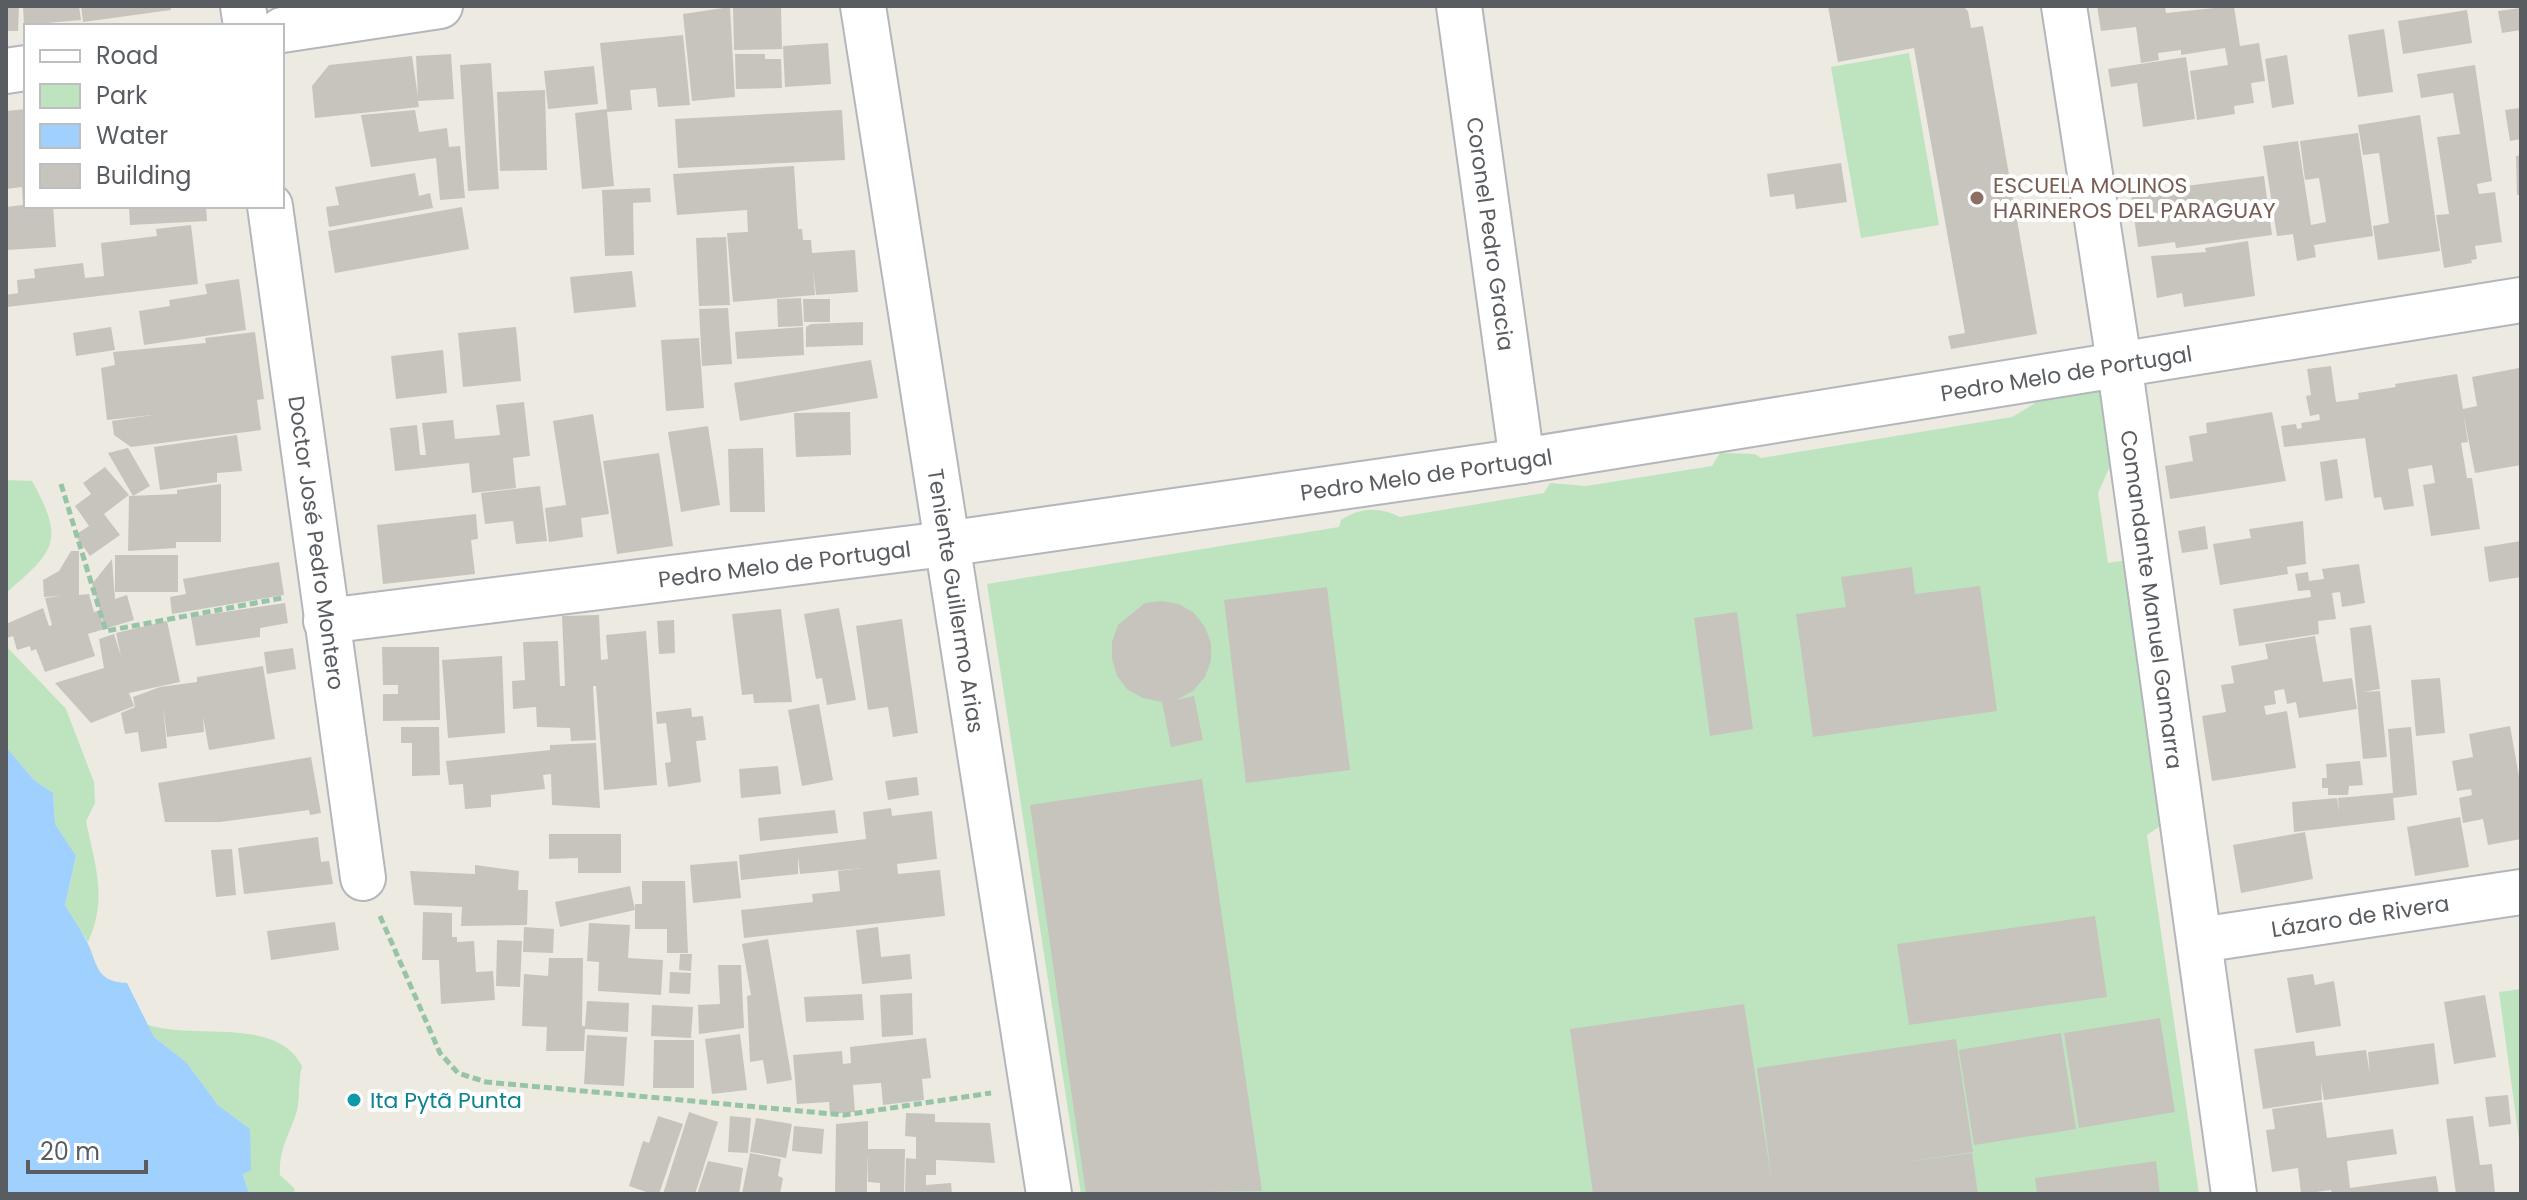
<svg xmlns="http://www.w3.org/2000/svg" width="2527" height="1200" viewBox="0 0 2527 1200" font-family="Poppins,sans-serif">
  <style>
    .green { fill: #bde4bf }
    .water { fill: #a0d0fd }
    .building { fill: #c7c4be }
    .lines { fill: none; stroke-linecap: round; stroke-linejoin: round }
    .minor-casing { stroke: #b3b6bb; stroke-width: 48 }
    .path { stroke: #97c4a6; stroke-width: 5; stroke-dasharray: 8 4; stroke-linecap: butt }
    .minor { stroke: #fff; stroke-width: 44 }
    .education-dot { fill: #8d6e63; stroke: #fff; stroke-width: 3 }
    .culture-dot { fill: #0f9aa8; stroke: #fff; stroke-width: 3 }
    .labels { text-anchor: middle; stroke-width: 8; stroke-linejoin: round; paint-order: stroke }
    .education-label { font-size: 22px; fill: #785e54; stroke: #fff; text-anchor: start }
    .street-label { font-size: 22px; fill: #595d61; stroke: #fff }
    .culture-label { font-size: 22px; fill: #0d838f; stroke: #fff; text-anchor: start }
  </style>
  <rect width="100%" height="100%" fill="#eceae1"/>
  <!-- green -->
  <g class="green">
    <path d="M1909,53L1939,225L1861,238L1831,67Z"/>
    <path d="M2103,384L2120,444L2098,493L2108,563L2127,560L2171,819L2147,835L2199,1194H1081L987,584L1339,527L1341,520C1361,507 1379,507 1400,517L1544,493L1550,483L1586,486L1712,466L1720,453L1755,454L1761,458L2012,417L2034,404L2043,385Z"/>
    <path d="M6,480L32,481C66,542 54,551 6,593Z"/>
    <path d="M6,646L66,709L94,782L95,803L86,821C95,866 108,898 88,942L65,905L76,857L55,824L53,793L34,780L6,747Z"/>
    <path d="M2521,989V1154L2499,992Z"/>
    <path d="M145,1024C191,1041 276,1015 302,1066C298,1082 300,1099 297,1111C290,1133 278,1151 280,1175L294,1188L295,1194H249L243,1173L250,1129L218,1105L186,1062L154,1037Z"/>
  </g>
  <!-- water -->
  <path class="water" d="M6,747L34,780L53,793L55,824L76,856L65,905C72,917 80,928 86,940C98,962 94,982 127,983L154,1037L186,1062L218,1105L250,1129L251,1170L243,1174L249,1194H6Z"/>
  <!-- building -->
  <g class="building">
    <path d="M6,6H19L18,31H6Z"/>
    <path d="M23,6H79L81,20L24,25Z"/>
    <path d="M81,6H170L171,10L83,22Z"/>
    <path d="M733,6H781L782,49L734,50Z"/>
    <path d="M1828,6H1962L1968,11L1971,28L1983,26L2037,334L1951,349L1948,336L1965,333L1914,48L1838,62Z"/>
    <path d="M2097,6H2165L2166,13L2234,6L2240,46L2259,43L2265,81L2251,83L2254,103L2234,106L2235,114L2197,120L2190,71L2228,65L2225,48L2181,55V50L2158,53L2159,60L2141,63L2136,27L2101,31Z"/>
    <path d="M730,7L735,97L692,101L683,14Z"/>
    <path d="M2521,8V30L2502,33L2498,11Z"/>
    <path d="M2467,10L2472,43L2403,54L2398,21Z"/>
    <path d="M2384,29L2393,92L2358,97L2348,35Z"/>
    <path d="M683,35L690,105L658,107L656,88L630,90L632,110L607,112L614,186L582,189L575,113L607,109L600,43Z"/>
    <path d="M828,43L831,84L785,87L783,46Z"/>
    <path d="M451,54L454,99L418,101L419,107L315,118L312,86L329,65L412,56L418,97L416,56Z"/>
    <path d="M735,54H765V59H781L782,88L736,89Z"/>
    <path d="M2287,55L2294,104L2272,108L2265,59Z"/>
    <path d="M2186,57L2195,119L2143,127L2137,83L2111,87L2108,69Z"/>
    <path d="M491,63L499,189L468,191L460,65Z"/>
    <path d="M2475,65L2492,181L2477,184L2479,194L2495,192L2502,242L2475,246L2477,259L2471,260L2472,263L2444,268L2436,215L2449,214L2437,137L2460,134L2453,93L2421,98L2417,74Z"/>
    <path d="M594,66L598,104L548,109L544,71Z"/>
    <path d="M545,90L547,170L500,171L497,92Z"/>
    <path d="M2521,108V139L2510,141L2505,110Z"/>
    <path d="M26,109V206H53L56,247L6,250V207L23,205L22,187L6,189V111Z"/>
    <path d="M415,110L419,132L447,128L449,147L460,146L465,198L440,200L436,158L371,167L361,115Z"/>
    <path d="M842,110L845,160L678,168L675,119Z"/>
    <path d="M2420,115L2440,251L2378,260L2373,226L2389,223L2379,153L2363,155L2358,125Z"/>
    <path d="M2358,133L2373,236L2314,245L2316,257L2297,261L2293,234L2277,236L2263,146L2298,141L2311,225L2326,222L2319,178L2305,180L2300,141Z"/>
    <path d="M2521,155V195H2517L2516,156Z"/>
    <path d="M1841,163L1847,202L1796,209L1794,194L1770,197L1767,174Z"/>
    <path d="M794,166L798,229H802L803,240H811L812,253L855,250L858,292L816,295L813,269L815,295L733,302L727,233L748,232L747,210L677,215L673,174Z"/>
    <path d="M415,173L419,196L430,193L433,208L329,227L326,207L339,205L335,187Z"/>
    <path d="M2264,176L2272,235L2176,248L2175,242L2138,247L2131,193Z"/>
    <path d="M650,188L651,202L633,203L634,255L605,256L602,190Z"/>
    <path d="M129,206H206L207,221L130,225Z"/>
    <path d="M462,207L469,249L335,273L328,231Z"/>
    <path d="M191,225L198,284L7,307L6,295L18,293L17,280L35,278L34,269L83,263L85,278L104,276L101,243L157,236L156,229Z"/>
    <path d="M726,237L730,305L699,306L696,238Z"/>
    <path d="M2248,241L2255,296L2184,307L2182,293L2157,298L2151,256L2206,252L2205,248Z"/>
    <path d="M632,271L636,307L574,313L570,277Z"/>
    <path d="M239,279L246,330L144,345L139,311L170,306L169,300L207,294L205,284Z"/>
    <path d="M801,298L803,326L778,327L777,299Z"/>
    <path d="M803,299H830V322H804Z"/>
    <path d="M728,308L732,364L702,366L699,309Z"/>
    <path d="M863,322V345L806,347V327L811,324Z"/>
    <path d="M111,327L115,350L76,356L73,333Z"/>
    <path d="M516,327L521,381L463,387L458,333Z"/>
    <path d="M803,327L804,355L737,359L735,332Z"/>
    <path d="M255,332L264,399L257,400L261,430L131,447L114,435L112,421L153,415L107,420L101,368L115,365L113,352L206,343L205,338Z"/>
    <path d="M699,338L704,408L666,411L661,340Z"/>
    <path d="M443,350L447,393L396,399L391,356Z"/>
    <path d="M871,360L878,398L740,421L734,383Z"/>
    <path d="M2331,366L2336,402L2359,399L2358,393L2396,387L2395,384L2457,374L2463,409L2477,406L2472,377L2519,368L2521,465L2475,473L2463,412L2468,442L2461,443L2467,478H2472L2480,529L2431,536L2423,485L2435,483L2432,465L2408,469L2414,506L2384,510L2381,497L2374,498L2365,438L2284,447L2281,426L2296,424L2297,429L2302,428L2301,423L2320,420L2319,414L2310,416L2306,396L2311,395L2307,369Z"/>
    <path d="M524,402L530,456L513,458L516,488L472,493L469,463L395,471L390,428L417,425L420,455H426L422,423L453,420L455,439L500,435L496,405Z"/>
    <path d="M850,412L851,455L796,457L794,413Z"/>
    <path d="M2272,412L2286,481L2170,499L2165,466L2193,461L2189,436L2207,433L2206,423Z"/>
    <path d="M593,414L609,514L581,518L583,537L549,542L545,508L566,505L553,421Z"/>
    <path d="M708,426L720,505L681,512L668,432Z"/>
    <path d="M237,435L242,471L217,473V482L160,490L154,447Z"/>
    <path d="M128,448L150,486L133,496L108,453Z"/>
    <path d="M763,448L765,512H730L728,449Z"/>
    <path d="M659,453L673,546L617,554L603,461Z"/>
    <path d="M2337,459L2343,498L2325,501L2320,462Z"/>
    <path d="M105,467L129,495L104,514L120,535L90,556L75,535L89,526L75,506L91,494L83,483Z"/>
    <path d="M221,484V542H176V548L128,551L129,496L177,494V490Z"/>
    <path d="M540,486L547,541L516,544L513,521L485,524L481,493Z"/>
    <path d="M476,514L478,539L471,540L475,574L383,584L377,525Z"/>
    <path d="M2303,521L2306,564L2287,567L2288,574L2220,585L2213,544L2251,538L2249,529Z"/>
    <path d="M2205,526L2208,549L2182,553L2178,531Z"/>
    <path d="M2521,541V577L2489,582L2484,547Z"/>
    <path d="M71,551H79V595L89,594L94,612L98,611L104,625L92,584L112,559L115,599L127,595L134,620L88,634L95,656L45,672L36,649L31,651L30,646L17,650L13,636L7,638L6,624L43,608L49,626L52,625L45,598L60,596L44,597L43,580L59,571Z"/>
    <rect x="115" y="555" width="63" height="37"/>
    <path d="M279,562L284,595L172,614L170,597L186,594L183,579Z"/>
    <path d="M2359,564L2365,603L2342,607L2340,592L2332,593L2336,619L2318,621L2319,634L2239,646L2233,609L2311,597L2310,590L2298,591L2295,574L2308,572L2309,581L2324,579L2322,569Z"/>
    <path d="M1912,567L1915,594L1980,586L1997,711L1813,737L1796,614L1846,607L1841,577Z"/>
    <path d="M1327,587L1350,770L1246,783L1224,600Z"/>
    <path d="M1162,601L1179,604L1194,613L1205,627L1211,643V661L1205,677L1193,691L1176,700L1194,696L1203,740L1171,747L1162,702L1143,698L1128,690L1117,676L1112,659V642L1118,625L1145,603Z"/>
    <path d="M285,603L288,623L260,628V637L196,646L191,617Z"/>
    <path d="M839,608L856,700L827,705L822,678L816,679L804,614Z"/>
    <path d="M781,609L792,702L754,703L753,694L742,695L732,614Z"/>
    <path d="M1737,612L1753,729L1710,736L1694,618Z"/>
    <path d="M599,615L601,660L608,659L606,635L646,631L657,785L604,790L596,686H593L596,740L571,741L570,728L537,727L536,707L513,709L512,681L525,680L523,642L558,641L560,686H565L562,616Z"/>
    <path d="M902,619L918,733L893,737L888,707L868,710L856,626Z"/>
    <path d="M674,620L675,653L659,654L657,621Z"/>
    <path d="M167,621L180,682L129,693L134,706L91,723L55,683L104,668L99,639L114,634L121,656L116,633Z"/>
    <path d="M2371,625L2380,689L2363,692L2380,691L2387,757L2363,759L2350,628Z"/>
    <path d="M2315,636L2323,682L2352,678L2357,709L2299,718L2296,702L2287,704L2284,689L2274,691L2276,704L2264,706L2266,715L2287,711L2296,768L2212,781L2202,716L2226,712L2221,685L2234,683L2231,666L2268,659L2265,644Z"/>
    <path d="M382,647H439L440,720L383,721V694H398V685H383Z"/>
    <path d="M293,648L296,669L267,674L264,652Z"/>
    <path d="M502,656L505,733L448,738L442,660Z"/>
    <path d="M263,666L275,739L209,750L203,717L204,732L167,737L163,705L167,748L141,752L138,732L125,734L121,713L135,707L133,697L160,687L197,682V677Z"/>
    <path d="M2440,678L2445,733L2416,736L2411,680Z"/>
    <path d="M819,704L833,780L802,786L788,710Z"/>
    <path d="M691,708L692,717L703,716L706,740L696,741L701,782L668,787L665,763L671,762L666,723L657,724L656,712Z"/>
    <path d="M2510,726L2521,788V839L2488,845L2483,819L2463,823L2459,798L2472,795L2471,789L2457,791L2452,761L2473,757L2469,734Z"/>
    <path d="M401,727H439L440,775L412,776V743H401Z"/>
    <path d="M2411,727L2417,795L2393,798L2395,820L2294,832L2292,802L2337,798L2339,812L2338,798L2393,793L2388,729Z"/>
    <path d="M596,743L600,808L552,805L551,774L543,775L545,789L491,795V807L465,809L463,784L449,785L446,761L550,750V745Z"/>
    <path d="M311,757L321,813L310,815L309,810L220,822H165L158,783Z"/>
    <path d="M2360,761L2363,785L2349,786L2348,795H2328V788H2322V778H2327L2326,764Z"/>
    <path d="M778,766L781,794L741,798L739,769Z"/>
    <path d="M917,777L919,795L888,800L885,781Z"/>
    <path d="M1202,779L1262,1191L1086,1194L1030,805Z"/>
    <path d="M891,808L892,816L932,811L937,859L897,864L898,874L940,870L945,916L744,938L741,910L813,902L812,894L840,891L838,871L863,868L800,874L798,856V874L741,880L739,855L866,839L863,812Z"/>
    <path d="M835,810L838,833L760,841L758,818Z"/>
    <path d="M2460,817L2469,867L2415,876L2407,827Z"/>
    <path d="M2305,832L2313,879L2241,893L2233,845Z"/>
    <path d="M549,834H621V873H578V858L549,859Z"/>
    <path d="M318,837L321,862L329,861L333,884L244,894L238,848Z"/>
    <path d="M232,849L236,895L216,897L211,850Z"/>
    <path d="M737,861L741,898L693,903L690,865Z"/>
    <path d="M475,865L519,871L518,890H528L527,925L461,926L462,907L414,905L410,871L475,874Z"/>
    <path d="M642,881H685L688,953H667V929H635V904H642Z"/>
    <path d="M630,886L635,910L560,927L555,902Z"/>
    <path d="M423,912L452,913V937H457V942L474,941L476,972L493,971L495,1000L441,1004L439,960H422Z"/>
    <path d="M2095,916L2107,997L1909,1025L1897,944Z"/>
    <path d="M335,922L339,950L271,960L267,931Z"/>
    <path d="M589,923L630,925L628,958L663,960L661,995L598,991L599,962L587,961Z"/>
    <path d="M524,927L554,929L553,953L523,952Z"/>
    <path d="M878,927L881,957L910,954L912,979L862,984L856,930Z"/>
    <path d="M768,939L792,1080L767,1084L763,1060L750,1062L747,996L751,995L742,944Z"/>
    <path d="M497,940L522,941L520,987L496,986Z"/>
    <path d="M680,954H692L691,971L679,970Z"/>
    <path d="M549,958H583L582,1026H585L587,1001L629,1003L628,1032L585,1029L584,1051H546L547,1027L522,1026L524,974L548,976Z"/>
    <path d="M718,965H741L744,1028L699,1034L698,1005L720,1004Z"/>
    <path d="M670,972L691,973L690,994L669,993Z"/>
    <path d="M2313,974L2315,985L2334,981L2341,1026L2296,1033L2287,978Z"/>
    <path d="M912,993L913,1035L882,1037L880,995Z"/>
    <path d="M862,994L864,1020L806,1022L804,997Z"/>
    <path d="M2485,995L2496,1057L2454,1064L2444,1002Z"/>
    <path d="M1744,1004L1772,1182L1757,1068L1956,1039L1973,1152L1898,1163L1972,1153L1978,1194H1593L1570,1029Z"/>
    <path d="M652,1005L693,1007L691,1038L651,1036Z"/>
    <path d="M2160,1018L2175,1112L2079,1128L2064,1033Z"/>
    <path d="M2061,1033L2076,1129L1974,1145L1959,1050Z"/>
    <path d="M740,1034L747,1090L712,1094L705,1039Z"/>
    <path d="M587,1035L627,1037L624,1086L584,1084Z"/>
    <path d="M926,1038L931,1078L922,1079L924,1100L883,1105L881,1083L853,1085L855,1112L830,1114L829,1102L797,1104L793,1055L842,1051L843,1064L851,1063L850,1047Z"/>
    <path d="M654,1040H694V1088H653Z"/>
    <path d="M2314,1041L2316,1056L2366,1050L2370,1075L2368,1052L2434,1043L2439,1084L2324,1100L2321,1082L2322,1100L2263,1109L2254,1049Z"/>
    <path d="M2508,1095L2511,1124L2489,1127L2485,1097Z"/>
    <path d="M2322,1102L2327,1138L2393,1129L2397,1154L2347,1161L2350,1188L2436,1176L2439,1194H2332L2331,1190L2301,1194L2298,1168L2272,1172L2266,1130L2275,1129L2272,1109Z"/>
    <path d="M689,1112L718,1122L695,1194H663Z"/>
    <path d="M906,1113L935,1114V1122L990,1123L995,1163L936,1160V1175H926V1185L951,1183L952,1194H905L906,1158L916,1159V1137L905,1136Z"/>
    <path d="M658,1116L683,1124L659,1194H652L629,1186L643,1141L649,1143Z"/>
    <path d="M730,1116L751,1118L748,1153L728,1152Z"/>
    <path d="M2473,1116L2480,1165L2492,1164L2495,1193L2456,1194L2446,1119Z"/>
    <path d="M756,1118L792,1124L786,1158L750,1152Z"/>
    <path d="M868,1121V1149H905L904,1194H880V1183L868,1182L867,1153V1194H835L836,1124Z"/>
    <path d="M794,1126L824,1129L822,1154L792,1151Z"/>
    <path d="M750,1153L781,1159L778,1176L783,1178L780,1194H742Z"/>
    <path d="M708,1161L743,1168L739,1194H697Z"/>
    <path d="M2156,1161L2160,1194H2037L2035,1178Z"/>
  </g>
  <g class="lines">
    <defs>
      <g id="minor">
        <path d="M243,6L246,26"/>
        <path id="s1" d="M863,6L1049,1194"/>
        <path id="s2" d="M1459,6L1522,461"/>
        <path id="s3" d="M2064,6L2119,362L2234,1194"/>
        <path d="M282,30L440,6"/>
        <path d="M6,71L26,68"/>
        <path id="s4" d="M270,206L363,878"/>
        <path id="s5" d="M326,621L945,544L1522,461L2521,300"/>
        <path id="s6" d="M2200,940L2521,892"/>
      </g>
    </defs>
    <!-- minor casing -->
    <use href="#minor" class="minor-casing"/>
    <!-- path -->
    <g class="path">
      <path d="M61,484L106,631L282,598"/>
      <path d="M380,916L440,1053L458,1073L486,1082L844,1115L991,1093"/>
    </g>
    <!-- minor -->
    <use href="#minor" class="minor"/>
  </g>
  <!-- markers -->
  <circle class="education-dot" cx="1977" cy="198" r="8"/>
  <circle class="culture-dot" cx="354" cy="1100" r="8"/>
  <g class="labels">
    <!-- education labels -->
    <g class="education-label">
      <text x="1993" y="193">ESCUELA MOLINOS<tspan x="1993" dy="25">HARINEROS DEL PARAGUAY</tspan></text>
    </g>
    <!-- street labels -->
    <g class="street-label">
      <text dy="8" stroke="none"><textPath href="#s2" startOffset="230">Coronel Pedro Gracia</textPath></text>
      <text dy="8" stroke="none"><textPath href="#s5" startOffset="1758">Pedro Melo de Portugal</textPath></text>
      <text dy="8" stroke="none"><textPath href="#s5" startOffset="1110">Pedro Melo de Portugal</textPath></text>
      <text dy="8" stroke="none"><textPath href="#s4" startOffset="340">Doctor José Pedro Montero</textPath></text>
      <text dy="8" stroke="none"><textPath href="#s5" startOffset="462">Pedro Melo de Portugal</textPath></text>
      <text dy="8" stroke="none"><textPath href="#s1" startOffset="602">Teniente Guillermo Arias</textPath></text>
      <text dy="8" stroke="none"><textPath href="#s3" startOffset="600">Comandante Manuel Gamarra</textPath></text>
      <text dy="8" stroke="none"><textPath href="#s6" startOffset="162">Lázaro de Rivera</textPath></text>
    </g>
    <!-- culture labels -->
    <g class="culture-label">
      <text x="370" y="1108">Ita Pytã Punta</text>
    </g>
  </g>
  <!-- border -->
  <rect width="2527" height="1200" fill="none" stroke="#595d61" stroke-width="16"/>
  <!-- legend -->
  <rect x="24" y="24" width="260" height="184" fill="#ffffff" stroke="#bdbec0" stroke-width="2"/>
  <rect x="40" y="50" width="40" height="12" fill="#ffffff" stroke="#bdbec0" stroke-width="2"/>
  <text x="96" y="64" font-size="24" fill="#595d61">Road</text>
  <rect x="40" y="84" width="40" height="24" fill="#bde4bf" stroke="#bdbec0" stroke-width="2"/>
  <text x="96" y="104" font-size="24" fill="#595d61">Park</text>
  <rect x="40" y="124" width="40" height="24" fill="#a0d0fd" stroke="#bdbec0" stroke-width="2"/>
  <text x="96" y="144" font-size="24" fill="#595d61">Water</text>
  <rect x="40" y="164" width="40" height="24" fill="#c7c4be" stroke="#bdbec0" stroke-width="2"/>
  <text x="96" y="184" font-size="24" fill="#595d61">Building</text>
  <!-- scale -->
  <path d="M28 1160v12h118v-12" fill="none" stroke="#595d61" stroke-width="4"/>
  <text x="40" y="1160" font-size="24" fill="#595d61" stroke="#ffffff" stroke-width="6" paint-order="stroke">20 m</text>
</svg>
